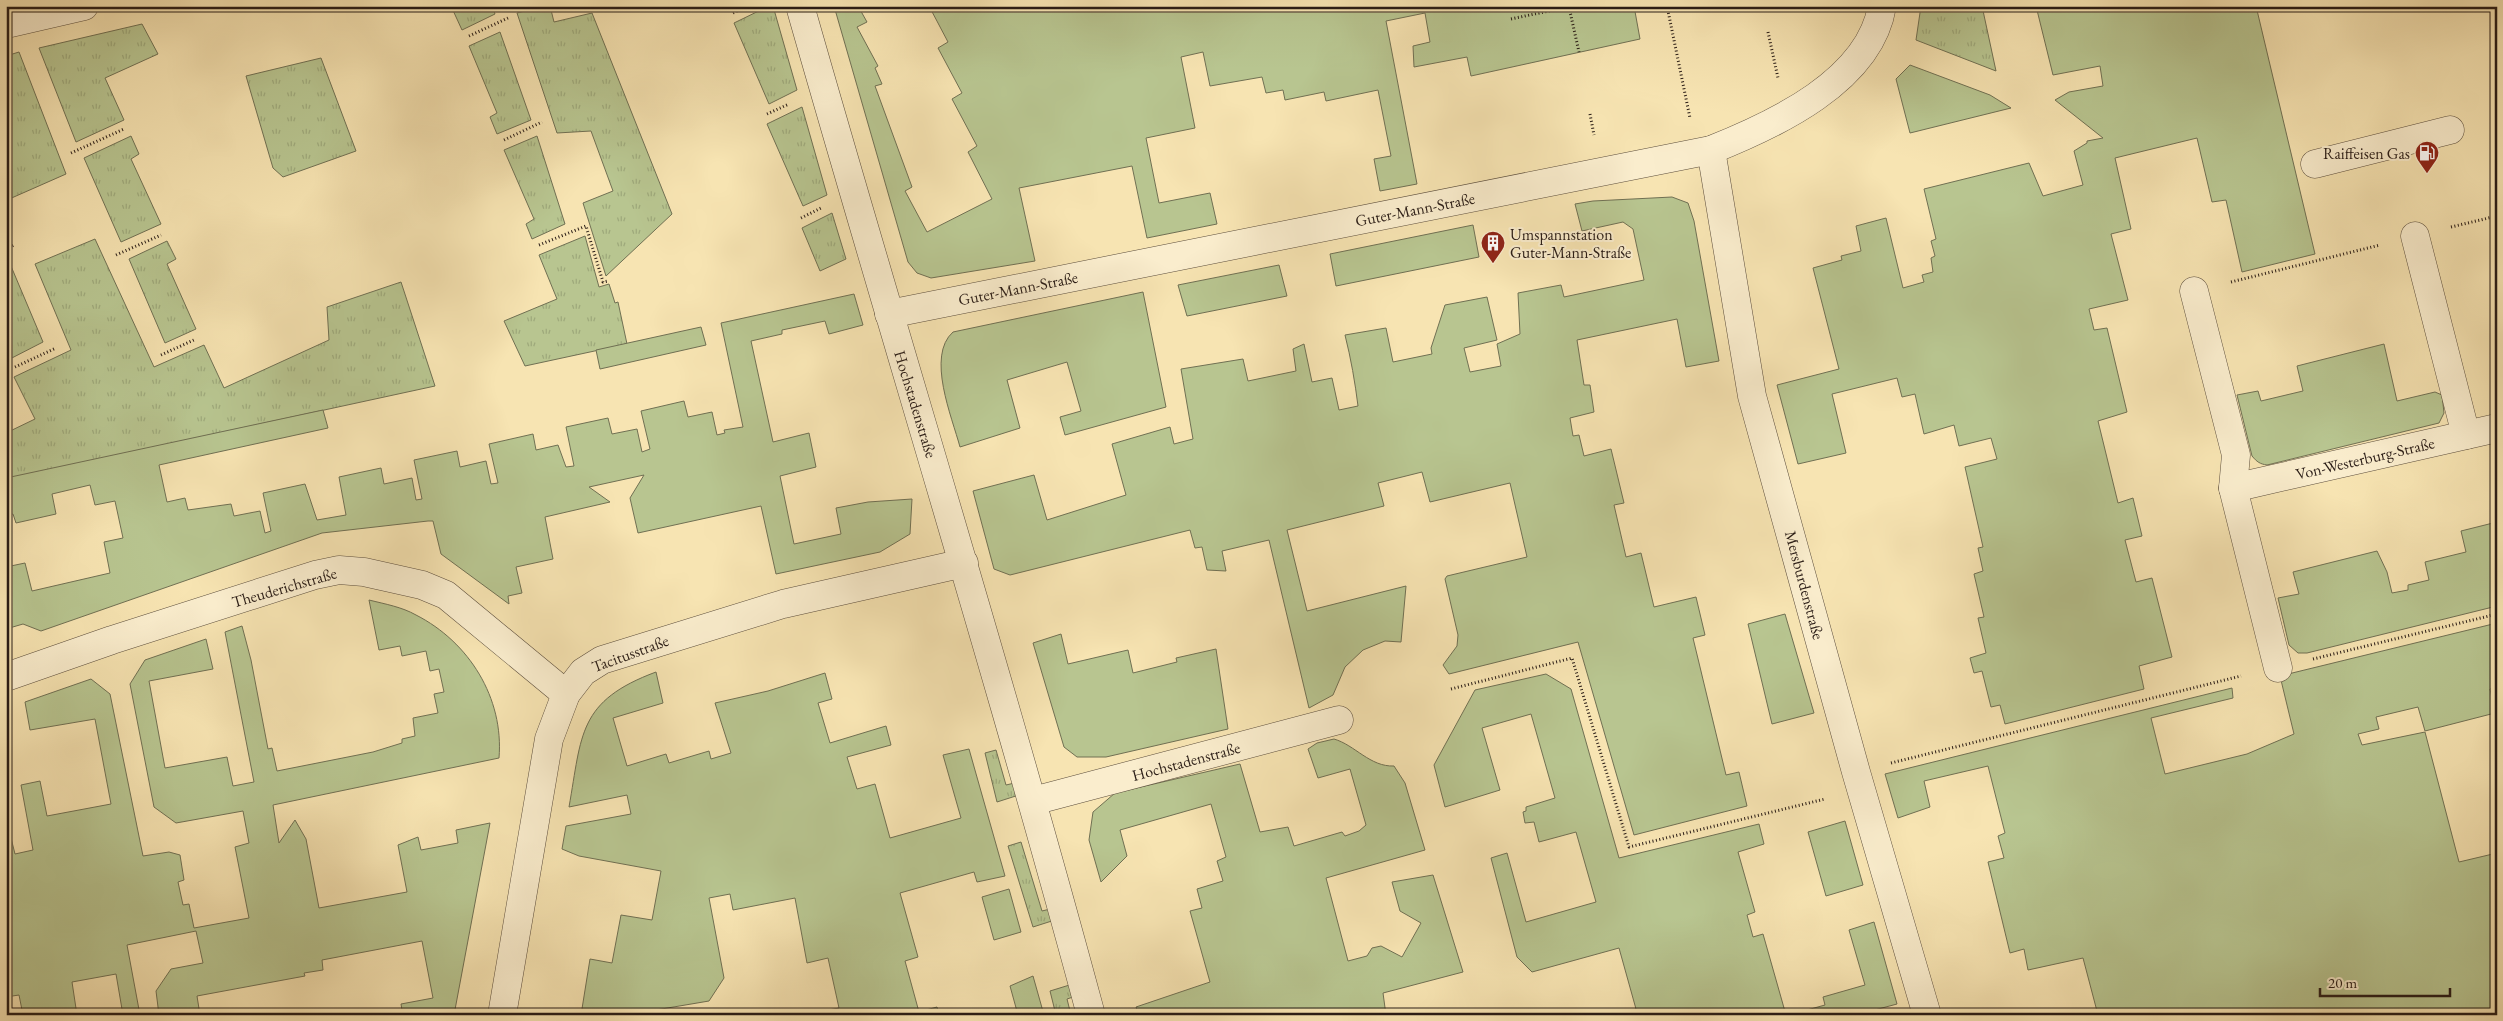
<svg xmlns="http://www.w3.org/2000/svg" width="2503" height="1021" viewBox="0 0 2503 1021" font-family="'EB Garamond',serif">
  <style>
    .grass { fill: url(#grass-tufts); stroke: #707053 }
    .garden { fill: #b8c590; stroke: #707053 }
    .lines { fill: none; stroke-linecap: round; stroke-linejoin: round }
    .minor-casing { stroke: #5c4e3d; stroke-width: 29 }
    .path { stroke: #291c16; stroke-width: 3; stroke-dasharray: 1 2.5; stroke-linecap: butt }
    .minor { stroke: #faedcd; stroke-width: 28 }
    .labels { text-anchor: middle; stroke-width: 4; stroke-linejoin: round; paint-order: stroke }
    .poi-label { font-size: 16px; fill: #291c16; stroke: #faedcd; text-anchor: end }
    .street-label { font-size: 16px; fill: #291c16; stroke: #faedcd }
  </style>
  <defs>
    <pattern id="grass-tufts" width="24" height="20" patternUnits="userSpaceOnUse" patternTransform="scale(1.25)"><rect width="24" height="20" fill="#b8c590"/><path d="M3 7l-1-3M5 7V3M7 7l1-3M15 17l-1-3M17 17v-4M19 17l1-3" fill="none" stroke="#9ea97b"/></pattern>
  </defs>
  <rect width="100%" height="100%" fill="#f7e4b2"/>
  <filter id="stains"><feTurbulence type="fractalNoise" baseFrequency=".004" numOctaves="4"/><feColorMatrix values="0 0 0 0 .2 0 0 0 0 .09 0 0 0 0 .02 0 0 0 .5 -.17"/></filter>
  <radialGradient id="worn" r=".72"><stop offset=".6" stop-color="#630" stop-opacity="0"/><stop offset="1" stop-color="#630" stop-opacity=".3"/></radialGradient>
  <!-- grass -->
  <g class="grass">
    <path d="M451,6H492L495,14L462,30Z"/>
    <path d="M544,6H550L554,22L592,13L672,214L606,276L583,203L613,191L591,131L557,133L517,13Z"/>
    <path d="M769,6H773L797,90L769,104L734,23Z"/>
    <path d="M1921,6H1982L1996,71L1916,40Z"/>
    <path d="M142,24L158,54L105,78L124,120L76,142L39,48Z"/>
    <path d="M500,32L531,120L497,134L490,117L497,113L469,46Z"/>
    <path d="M19,52L66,174L7,200L6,56Z"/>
    <path d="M321,58L356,151L283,177L273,168L246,76Z"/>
    <path d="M802,107L827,195L803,206L767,124Z"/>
    <path d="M131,136L139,154L131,159L161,224L121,242L84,158Z"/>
    <path d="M537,136L565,224L532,239L526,224L534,219L504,150Z"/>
    <path d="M832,213L846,259L820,271L802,228Z"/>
    <path d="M585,236L599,287L609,284L615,303L618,302L627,344L525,366L504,321L557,299L539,255Z"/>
    <path d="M95,239L154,367L204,345L224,388L329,340L327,307L401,282L435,386L6,479V433L35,419L14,377L71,350L35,264Z"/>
    <path d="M167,241L176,259L167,264L196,329L165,343L129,259Z"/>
    <path d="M8,259L43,342L6,361V260Z"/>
    <path d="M996,750L1006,785L1019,782L1022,794L997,802L985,753Z"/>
    <path d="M1021,842L1042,911L1054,908L1058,919L1033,927L1008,846Z"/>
    <path d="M1076,983L1079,995L1067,999L1071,1015H1056L1050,991Z"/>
  </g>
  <!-- garden -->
  <g class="garden">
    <path d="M834,6H858L867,22L857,27L878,66L875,68L882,84L875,86L912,187L905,191L927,232L992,199L968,152L977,146L952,99L962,93L938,48L948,42L929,6H1634L1640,39L1471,76L1467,57L1414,67L1413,46L1430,42L1425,13L1386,21L1417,184L1380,191L1374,159L1391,156L1378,90L1326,101L1324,92L1285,100L1283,90L1266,93L1262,77L1210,86L1203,52L1181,57L1195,128L1146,138L1159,203L1210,193L1217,224L1147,238L1132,166L1019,188L1035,261L931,278L917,273L908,262Z"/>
    <path d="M2036,6H2256L2315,254L2242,272L2226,200L2212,202L2197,138L2115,158L2131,229L2111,234L2128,300L2089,309L2094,330L2107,328L2127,412L2098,421L2118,503L2133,498L2142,536L2125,540L2136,582L2152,578L2172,657L2139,666L2144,689L2005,724L2000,705L1991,707L1982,671L1974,673L1970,658L1986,653L1978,618L1984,617L1974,574L1983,571L1978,548L1983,547L1965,467L1997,459L1991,438L1959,446L1954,425L1924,434L1915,394L1902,397L1897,378L1832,394L1846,453L1798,464L1777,385L1839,369L1813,268L1842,260L1841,256L1861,251L1856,226L1886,218L1903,288L1924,282L1922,275L1933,272L1931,258L1935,256L1931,241L1936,239L1924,189L2029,163L2043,196L2083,185L2074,151L2087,143V141L2103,138L2055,100L2069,92L2103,86L2100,66L2053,75Z"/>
    <path d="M1910,65L1990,95L2011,108L1910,133L1896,79Z"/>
    <path d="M1672,197L1688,203L1694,221L1719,361L1686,367L1677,319L1577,340L1584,385H1590L1594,412L1570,418L1573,436L1579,435L1584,456L1611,449L1624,503L1614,505L1626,557L1641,553L1654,607L1696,597L1705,635L1693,638L1726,775L1739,772L1747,806L1634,835L1578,642L1449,674L1443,665L1457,646L1458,635L1445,579L1447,576L1527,557L1510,483L1430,502L1422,472L1378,483L1384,506L1287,530L1307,611L1406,586L1401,642L1385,641L1363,650L1345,667L1333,695L1309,708L1269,540L1222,551L1226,571L1207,570L1202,547L1195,548L1190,530L1010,575L994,569L973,491L1034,475L1047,520L1126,495L1112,444L1170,427L1174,444L1193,439L1181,369L1243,359L1248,381L1296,371L1293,349L1304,344L1312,382L1332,378L1339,410L1358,406C1355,382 1351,359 1345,335L1386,328L1393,362L1432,354L1431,348L1445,305L1487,297L1497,340L1464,348L1470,372L1501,366L1497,344L1520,334L1518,293L1561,285L1564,297L1644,280L1633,229L1623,222L1582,231L1575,204L1593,201Z"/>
    <path d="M1473,225L1479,257L1336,286L1330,254Z"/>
    <path d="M1279,265L1287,296L1187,316L1178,285Z"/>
    <path d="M1143,292L1166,407L1065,435L1060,417L1081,411L1067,362L1007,380L1020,428L960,447C952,417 926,356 953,332Z"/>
    <path d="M854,294L863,325L829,334L825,321L782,330V334L751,341L773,442L809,433L816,467L780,476L794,544L841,534L836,508L868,502L912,499L910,534L880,552L776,574L761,506L638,533L630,498L644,475L589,487L610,502L545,517L553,559L516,567L522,593L508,596L509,604L441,554L433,521H428L322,533L41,631L23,624L6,629V567L25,563L32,591L110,573L104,542L123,538L115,501L95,505L90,485L52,494L56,514L16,523L13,514L6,515V478L323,410L328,428L159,465L167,502L185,498L188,510L231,504L234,516L260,511L265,533L271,531L263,493L305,484L317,520L346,515L339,477L381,468L384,484L412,478L416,500L422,499L414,460L457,451L460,467L486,461L491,484L498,483L489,444L533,434L536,450L558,445L566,467L574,466L566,427L608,418L612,434L637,429L642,452L650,449L641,411L684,401L688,417L712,412L717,435L725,433L724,430L743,427L721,323Z"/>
    <path d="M701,327L706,345L600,369L596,350Z"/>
    <path d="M2384,344L2397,401L2435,392L2442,395L2444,413L2439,423L2267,465C2260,464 2257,462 2252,456L2237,395L2258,391L2261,401L2303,391L2297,366Z"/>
    <path d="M2497,522V606L2307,653H2298L2289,645L2278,598L2299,594L2293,572L2377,551L2387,572L2392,593L2408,590V585L2429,580L2425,562L2466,552L2461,531Z"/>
    <path d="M369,600C385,604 402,607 416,615C469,642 504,698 499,758L273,805L279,843L295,820L306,839L319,908L407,892L398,845L418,837L421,850L458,843L456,830L490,823L454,1015H380L402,1010L401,1004L433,998L422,941L322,960L323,970L304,973L305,976L197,996L200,1015H159L156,991L171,969L203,963L196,931L127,945L140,1015H123L116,974L72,982L77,1015H23L19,995L6,997V839L11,838L15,854L33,850L21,785L40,781L47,816L111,804L95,719L30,730L25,702L91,679L110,694L143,856L169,852L180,855L184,880L178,882L183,905L189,904L194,928L249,918L235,847L249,843L243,811L176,823L154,807L130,684L145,660L206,639L213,669L149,681L165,768L227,757L233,786L254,782L225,632L242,626L251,660L268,749L272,748L277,771L373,752L402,743V739L415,736L413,718L438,713L434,694L444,692L439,669L430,671L426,651L402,656L400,646L379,650Z"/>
    <path d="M1785,614L1814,713L1772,724L1748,624Z"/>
    <path d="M2497,623V687L2490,689L2495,713L2425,731L2418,707L2376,717L2379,729L2358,734L2362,745L2425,732L2459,862L2497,853V1015H2098L2083,958L2028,970L2024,949L2010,953L1988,862L2004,858L1998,836L2005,833L1988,766L1924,781L1930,807L1898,818L1885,774L2232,688L2233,698L2151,718L2165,774L2247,754L2294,734L2280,676Z"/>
    <path d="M1061,634L1068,664L1128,650L1133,673L1177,662L1176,658L1216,649L1228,729L1106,757H1077L1064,747L1033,643Z"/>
    <path d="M656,672L663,703L613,718L627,766L666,754L669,763L709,751L711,759L731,753L715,703L768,691L825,673L832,699L818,703L830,743L886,726L891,745L847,757L857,789L875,784L890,838L961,818L943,755L969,749L1005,876L977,882L974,872L900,893L918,957L905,961L919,1012L937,1007L939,1015H818L817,1012L839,1008L828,958L807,963L795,898L733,910L730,894L709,898L724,978L709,1001L626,1015H581L590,959L612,963L621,915L652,920L661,871L579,856L562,849L566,826L631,814L627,795L569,807C582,734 578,701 656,672Z"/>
    <path d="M1546,674L1571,689L1619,858L1759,824L1764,844L1738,852L1755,912L1747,915L1753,937L1763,934L1786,1015H1617L1636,1009L1619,948L1532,972L1517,957L1491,858L1507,853L1526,922L1596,902L1576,832L1539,842L1534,822L1525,823L1523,812L1526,811V807L1555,798L1531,714L1482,728L1500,790L1445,807L1434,765L1475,690Z"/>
    <path d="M1334,739C1355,745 1370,767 1394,766L1405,783L1425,850L1326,878L1348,961L1367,956L1372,948L1381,946L1402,957L1421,923L1400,911L1392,882L1433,875L1463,972L1383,993L1386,1015H1256L1255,1010L1238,1015H1139L1136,1007L1210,982L1190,911L1202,908L1197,889L1223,881L1217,861L1226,857L1211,804L1120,830L1127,856L1101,882L1089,840L1093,812L1115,793L1240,764L1260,832L1288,827L1294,846L1342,832L1345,836L1359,831L1366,825L1350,769L1318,778L1308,749L1317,743Z"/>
    <path d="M1845,821L1863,885L1826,896L1808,832Z"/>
    <path d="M1009,889L1021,932L994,940L982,897Z"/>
    <path d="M1874,922L1897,1004L1856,1015H1789L1825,1005L1823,997L1865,985L1849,930Z"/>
    <path d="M1033,976L1044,1015H1018L1010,986Z"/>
  </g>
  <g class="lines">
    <defs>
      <g id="minor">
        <path d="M800,6C896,343 1000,677 1091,1015"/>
        <path d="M6,24L84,6"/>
        <path d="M1711,150L1752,396L1856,772L1927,1015"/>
        <path d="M2315,164L2450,130"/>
        <path d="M2415,236L2466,435"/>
        <path d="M2194,291L2236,455L2233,488L2278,668"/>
        <path d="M889,314L1711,150C1774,125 1870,81 1882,6"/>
        <path d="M2233,488L2497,428"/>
        <path d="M6,677L112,640L315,575L339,570L364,572L422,585L446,595L566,694"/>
        <path d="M1033,801L1339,720"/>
        <path d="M502,1015L549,739L566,694L583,672L602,660L783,604L964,563"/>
      </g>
    </defs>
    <!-- minor casing -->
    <use href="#minor" class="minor-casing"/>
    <!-- path -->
    <g class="path">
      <path d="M1667,6L1690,118"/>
      <path d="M1569,7L1579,52"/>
      <path d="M733,13L747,6"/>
      <path d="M1511,19L1572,6"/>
      <path d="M1768,32L1778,78"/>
      <path d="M469,36L508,18"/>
      <path d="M767,114L789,104"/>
      <path d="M1590,114L1594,135"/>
      <path d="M504,140L542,122"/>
      <path d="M71,153L124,129"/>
      <path d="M801,218L821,208"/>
      <path d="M2451,227L2497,216"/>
      <path d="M539,245L586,226L603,282L608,281"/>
      <path d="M6,249L14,245"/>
      <path d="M116,255L161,235"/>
      <path d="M2231,282L2380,245"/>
      <path d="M161,355L196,339"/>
      <path d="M15,367L56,348"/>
      <path d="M2313,659L2497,614"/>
      <path d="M1451,689L1572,658L1629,847L1825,799"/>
      <path d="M1891,763L2241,676"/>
    </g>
    <!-- minor -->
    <use href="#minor" class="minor"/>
  </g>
  <!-- icons -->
  <defs>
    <symbol id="fuel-pin" viewBox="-11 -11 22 30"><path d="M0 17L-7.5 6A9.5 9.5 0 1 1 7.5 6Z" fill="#8f2418" stroke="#faedcd"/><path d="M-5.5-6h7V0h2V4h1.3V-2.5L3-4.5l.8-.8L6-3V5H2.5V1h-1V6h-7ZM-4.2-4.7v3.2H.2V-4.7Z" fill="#fff"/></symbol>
    <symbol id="building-pin" viewBox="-11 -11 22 30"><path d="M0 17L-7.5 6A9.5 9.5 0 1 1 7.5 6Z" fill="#8f2418" stroke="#faedcd"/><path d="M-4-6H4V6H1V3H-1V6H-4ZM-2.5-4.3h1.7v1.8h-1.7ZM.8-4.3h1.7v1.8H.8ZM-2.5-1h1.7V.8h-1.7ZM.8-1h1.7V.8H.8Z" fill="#fff"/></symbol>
  </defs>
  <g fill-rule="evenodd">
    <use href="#fuel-pin" x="2413" y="139" width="28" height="38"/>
    <use href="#building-pin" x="1479" y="229" width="28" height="38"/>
  </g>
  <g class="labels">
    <!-- poi labels -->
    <g class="poi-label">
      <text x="2410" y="159">Raiffeisen Gas</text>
      <text x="1510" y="240" text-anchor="start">Umspannstation<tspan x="1510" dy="18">Guter-Mann-Straße</tspan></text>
    </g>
    <!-- street labels -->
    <g class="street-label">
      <text transform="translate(1415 209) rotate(-11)" y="6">Guter-Mann-Straße</text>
      <text transform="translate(1018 288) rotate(-11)" y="6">Guter-Mann-Straße</text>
      <text transform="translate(916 404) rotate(73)" y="6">Hochstadenstraße</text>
      <text transform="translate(2365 458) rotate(-13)" y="6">Von-Westerburg-Straße</text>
      <text transform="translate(1805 585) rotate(75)" y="6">Mersburdenstraße</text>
      <text transform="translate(284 587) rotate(-16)" y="6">Theuderichstraße</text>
      <text transform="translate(630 653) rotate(-20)" y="6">Tacitusstraße</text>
      <text transform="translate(1186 761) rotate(-15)" y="6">Hochstadenstraße</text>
    </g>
  </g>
  <!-- margin -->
  <rect width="2503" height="1021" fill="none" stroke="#f7e4b2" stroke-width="25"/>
  <rect x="8" y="8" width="2488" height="1006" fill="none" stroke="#291c16" stroke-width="2.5"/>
  <rect x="12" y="12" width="2478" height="996" fill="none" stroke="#291c16"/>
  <!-- scale -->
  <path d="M2320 988v8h130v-8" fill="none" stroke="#291c16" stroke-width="2.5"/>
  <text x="2328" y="988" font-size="15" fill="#291c16" stroke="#faedcd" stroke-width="4" paint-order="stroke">20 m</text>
  <rect width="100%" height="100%" filter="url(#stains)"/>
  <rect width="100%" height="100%" fill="url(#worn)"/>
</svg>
